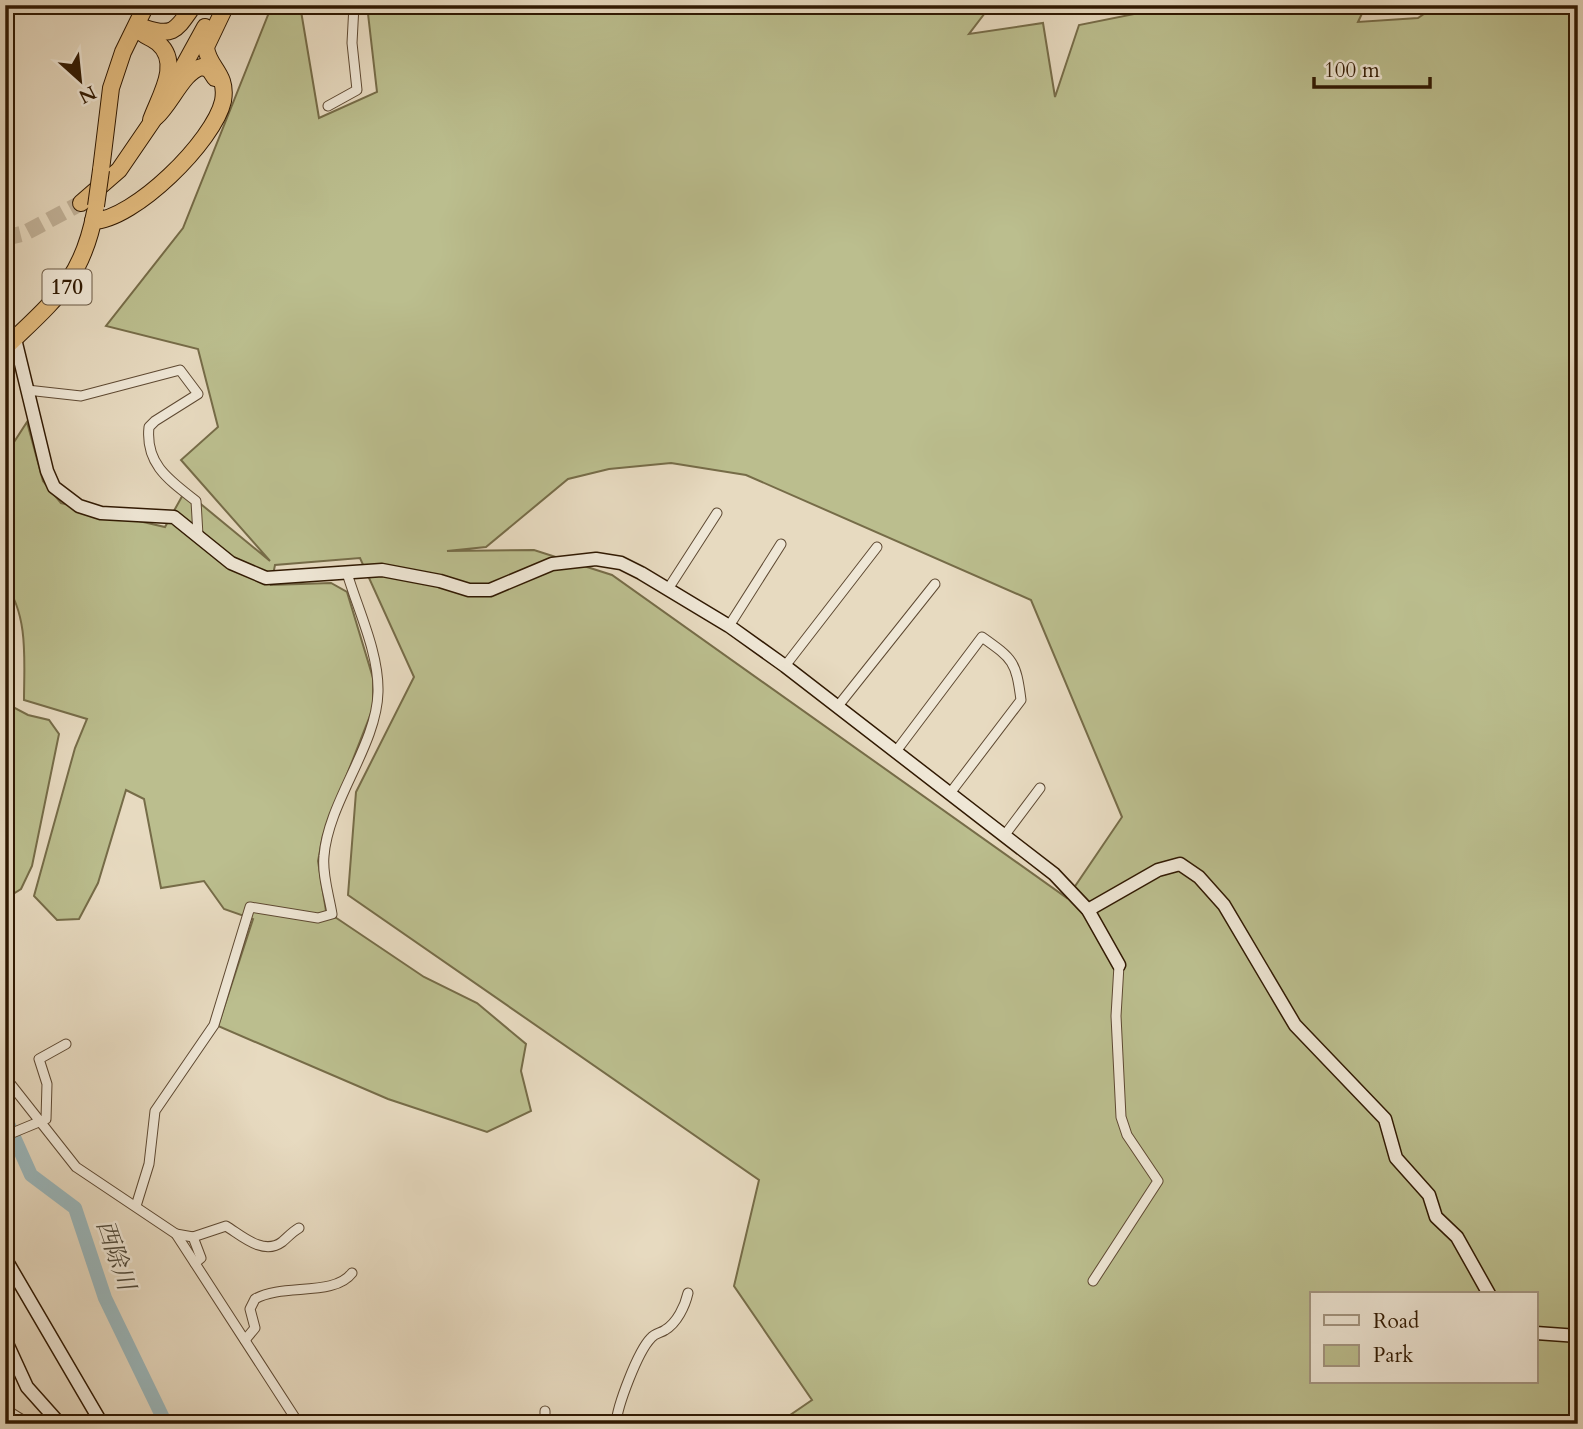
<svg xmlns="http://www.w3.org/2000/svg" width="1583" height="1429" viewBox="0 0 1583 1429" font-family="Cardo,'Noto Serif JP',serif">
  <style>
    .green { fill: #bbbe8e; stroke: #766c48; stroke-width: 2; fill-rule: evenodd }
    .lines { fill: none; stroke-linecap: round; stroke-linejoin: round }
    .river { stroke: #9bb8bd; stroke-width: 14 }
    .highway-tunnel { stroke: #c2b39a; stroke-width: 16; stroke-dasharray: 16 8; stroke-linecap: butt }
    .street-casing { stroke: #5e4932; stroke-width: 11 }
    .secondary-casing { stroke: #301902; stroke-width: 15 }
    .highway-casing { stroke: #301902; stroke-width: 18 }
    .street { stroke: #efe7d6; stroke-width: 9 }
    .secondary { stroke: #efe7d6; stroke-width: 12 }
    .highway { stroke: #e4bd80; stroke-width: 16 }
    .highway-bridge-casing { stroke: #301902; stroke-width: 18; stroke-linecap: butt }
    .highway-bridge { stroke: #e4bd80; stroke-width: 16 }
    .labels { text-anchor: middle; stroke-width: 5; stroke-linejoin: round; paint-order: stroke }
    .shield { fill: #efe7d6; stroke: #695742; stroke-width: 2 }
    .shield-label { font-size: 21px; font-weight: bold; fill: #301902 }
    .water-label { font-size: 24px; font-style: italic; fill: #50493a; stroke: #efe7d6 }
  </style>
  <rect width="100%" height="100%" fill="#e7dac0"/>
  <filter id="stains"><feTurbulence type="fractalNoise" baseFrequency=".00286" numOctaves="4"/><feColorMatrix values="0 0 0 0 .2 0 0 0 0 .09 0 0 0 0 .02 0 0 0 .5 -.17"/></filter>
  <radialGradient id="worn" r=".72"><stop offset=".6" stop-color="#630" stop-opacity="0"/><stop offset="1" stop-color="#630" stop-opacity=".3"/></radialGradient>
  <!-- green -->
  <g class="green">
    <path d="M272,5H300L319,118L377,92L367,5H991L969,34L1043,23L1055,97L1079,25L1179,5H1366L1358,22L1418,18L1437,5H1578V1424H777L812,1400L734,1286L759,1180L348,895L356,792L414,677L360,558L275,565L271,585L331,583L347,592L373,678V708L323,836L318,861L326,911L424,977L477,1003L526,1044L521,1071L531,1111L487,1132L388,1099L218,1026L253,919L224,909L204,881L161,888L144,799L126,790L98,883L79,919L57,920L34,896L75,748L87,719L24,700C24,663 29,615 5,584V456L27,422L43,481L61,503L165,527L185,491L270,561L181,460L218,427L198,349L106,326L183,228ZM671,463L746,475L1031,600L1122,817L1067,898L612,575L534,550L447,551L486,547L568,479L609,469ZM1312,1294H1536V1382H1312Z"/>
    <path d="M5,607L14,649L9,705L28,715L49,720L59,734L32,866L21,889L5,899Z"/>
  </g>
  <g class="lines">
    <!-- river -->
    <path class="river" d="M5,1117L31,1175L75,1208L105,1298L166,1424"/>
    <!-- highway-tunnel -->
    <path class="highway-tunnel" d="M5,238L25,233L81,203"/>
    <defs>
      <g id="street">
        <path d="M328,106L357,90L352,43L354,5"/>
        <path d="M27,390L81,396L180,370L198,394L155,421L149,427C145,464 169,480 196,501L198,535"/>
        <path d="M668,589L717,513"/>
        <path d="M729,626L781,544"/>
        <path d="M785,666L877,547"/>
        <path d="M838,706L935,584"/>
        <path d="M897,750L982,637C1013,659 1016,661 1021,700L951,792"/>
        <path d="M1004,836L1040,788"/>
        <path d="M5,1077L76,1167L176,1234L299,1424"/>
        <path d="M5,1136L46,1119L47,1084L39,1059L66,1044"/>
        <path d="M136,1206L149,1164L155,1111L214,1025L250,907L318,918L332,914C329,895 322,875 324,856C328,802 377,745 378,692C379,653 358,610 347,573"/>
        <path d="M176,1234L193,1237L226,1226C241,1235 263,1256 282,1242C288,1237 292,1232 299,1228"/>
        <path d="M193,1237L201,1258L195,1263"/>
        <path d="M1093,1281L1158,1181L1127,1135L1121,1117L1116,1016L1119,965"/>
        <path d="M245,1340L255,1328L250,1309L255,1299C282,1283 334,1297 352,1273"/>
        <path d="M5,1409L29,1424"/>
        <path d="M545,1411V1424"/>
        <path d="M496,1423L506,1424"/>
        <path d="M616,1424C617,1406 638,1351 651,1338C655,1333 661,1333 665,1330C677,1323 685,1306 688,1293"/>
      </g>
      <g id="secondary">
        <path d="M15,339L47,471L54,487L79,506L101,513L174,517L231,563L266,578L382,570L440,581L469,590H490L552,564L596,559L621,563L641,573L729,626L785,666L1054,874L1088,910L1119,965"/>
        <path d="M1088,910L1158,870L1180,864L1199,877L1224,905L1295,1025L1385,1119L1396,1158L1429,1195L1436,1217L1457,1237L1489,1294"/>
        <path d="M5,1258L102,1424"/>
        <path d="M1536,1333L1578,1336"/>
        <path d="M5,1339L27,1387L60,1424"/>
      </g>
      <g id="highway">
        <path d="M137,26C140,35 151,37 158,43C182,63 159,97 151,120"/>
        <path d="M145,28C175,38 177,28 194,5"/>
        <path d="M177,78L205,27"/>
        <path d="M156,117C171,104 184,70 202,67L209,69L215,78"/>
        <path d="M101,170L111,88L123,52L146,5"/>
        <path d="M81,203L119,170L160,110"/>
        <path d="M93,221C134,220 214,141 223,101C228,73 208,68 206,47L226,5"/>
        <path d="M5,348C53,301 82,281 95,212"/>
      </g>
    </defs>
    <!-- street casing -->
    <use href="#street" class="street-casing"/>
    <!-- secondary casing -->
    <use href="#secondary" class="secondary-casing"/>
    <!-- highway casing -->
    <use href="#highway" class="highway-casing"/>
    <!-- street -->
    <use href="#street" class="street"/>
    <!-- secondary -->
    <use href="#secondary" class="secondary"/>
    <!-- highway -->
    <use href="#highway" class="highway"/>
    <defs>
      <path id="highway-bridge" d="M96,206L101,170"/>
    </defs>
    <!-- highway-bridge casing -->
    <use href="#highway-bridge" class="highway-bridge-casing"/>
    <!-- highway-bridge -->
    <use href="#highway-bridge" class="highway-bridge"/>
  </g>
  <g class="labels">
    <!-- shield labels -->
    <rect class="shield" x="42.5" y="269.5" width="49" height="35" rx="5"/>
    <g class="shield-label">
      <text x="67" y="294">170</text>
    </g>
    <!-- water labels -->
    <g class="water-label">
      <text transform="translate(116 1255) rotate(71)" y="8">西除川</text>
    </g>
  </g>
  <!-- margin -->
  <rect width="1583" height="1429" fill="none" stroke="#e7dac0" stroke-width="28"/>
  <rect x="7" y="7" width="1569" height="1415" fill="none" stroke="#301902" stroke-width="3.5"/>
  <rect x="14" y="14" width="1555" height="1401" fill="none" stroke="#301902" stroke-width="2"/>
  <!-- legend -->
  <rect x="1310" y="1292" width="228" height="91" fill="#efe7d6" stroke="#a39581" stroke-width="2"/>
  <rect x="1324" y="1315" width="35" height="10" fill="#efe7d6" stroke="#a39581" stroke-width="2"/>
  <text x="1373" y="1328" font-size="21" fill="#301902">Road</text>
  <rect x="1324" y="1345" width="35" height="21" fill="#bbbe8e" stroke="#a39581" stroke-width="2"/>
  <text x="1373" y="1362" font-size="21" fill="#301902">Park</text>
  <!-- north arrow -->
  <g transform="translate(80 80) rotate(153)" stroke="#efe7d6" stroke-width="5" paint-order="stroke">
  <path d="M0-5L12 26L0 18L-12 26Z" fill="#301902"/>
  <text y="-10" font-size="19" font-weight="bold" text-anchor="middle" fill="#301902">N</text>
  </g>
  <!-- scale -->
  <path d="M1314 77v10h116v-10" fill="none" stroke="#301902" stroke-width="3.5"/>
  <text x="1324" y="77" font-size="21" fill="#301902" stroke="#efe7d6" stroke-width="5" paint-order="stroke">100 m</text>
  <rect width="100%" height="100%" filter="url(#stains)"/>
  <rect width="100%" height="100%" fill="url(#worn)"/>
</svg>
